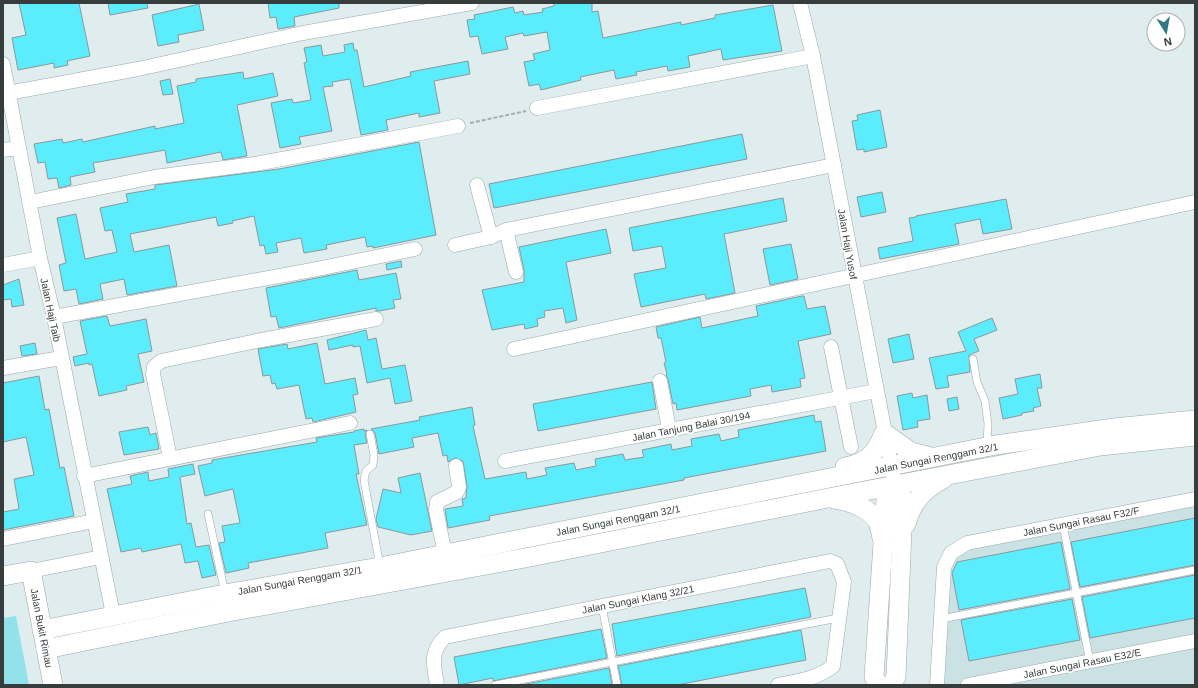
<svg xmlns="http://www.w3.org/2000/svg" width="1198" height="688" viewBox="0 0 1198 688" font-family="Arial,sans-serif">
  <style>
    .built { fill: #cbe2e5 }
    .green { fill: #92e1eb }
    .building { fill: #5bedfe; stroke: #8b9899 }
    .lines { fill: none; stroke-linecap: round; stroke-linejoin: round }
    .lane-casing { stroke: #9ba8aa; stroke-width: 8 }
    .street-casing { stroke: #9ba8aa; stroke-width: 15 }
    .secondary-casing { stroke: #9ba8aa; stroke-width: 20 }
    .path { stroke: #a2adae; stroke-width: 2; stroke-dasharray: 4 2; stroke-linecap: butt }
    .lane { stroke: #fff; stroke-width: 7 }
    .street { stroke: #fff; stroke-width: 14 }
    .secondary { stroke: #fff; stroke-width: 19 }
    .labels { text-anchor: middle; stroke-width: 3.5; stroke-linejoin: round; paint-order: stroke }
    .street-label { font-size: 10px; fill: #373c3d; stroke: #fff }
  </style>
  <rect width="100%" height="100%" fill="#dfedee"/>
  <!-- built -->
  <path class="built" d="M1195,503V685H941L948,570L954,557L971,547Z"/>
  <!-- green -->
  <path class="green" d="M16,616L29,685H3V618Z"/>
  <!-- building -->
  <g class="building">
    <path d="M19,3H79L90,56L67,61L68,65L54,68V63L18,70L12,38L26,35Z"/>
    <path d="M108,3H147L148,8L110,15Z"/>
    <path d="M268,3H339V8L294,17L295,26L278,29L276,17L270,18Z"/>
    <path d="M554,3H592V12L598,11L603,38L681,22V25L715,18V15L773,5L782,51L723,60L721,49L688,56L690,67L668,71L667,66L636,72L637,75L616,79L614,70L580,77L581,80L541,90L539,84L529,86L524,62L535,60L533,54L550,50L547,32L524,36L523,33L505,37L508,49L482,54L478,36L470,37L467,20L475,19L474,15L513,7L515,13L523,11L524,15L543,12L542,9L554,6Z"/>
    <path d="M199,4L204,30L178,35L179,42L158,46L152,15Z"/>
    <path d="M353,43L354,50H357L364,87L411,76L410,72L468,61L470,74L434,81L440,113L419,117V113L386,120L388,130L361,135L350,79L332,82L333,86L323,87L332,131L299,137L301,144L280,148L271,103L292,99L293,103L311,100L304,63L307,62L304,48L321,45L323,56L345,52L344,45Z"/>
    <path d="M243,72L244,79L273,73L278,96L237,105L247,156L223,160L221,152L167,163L165,150L93,163L95,172L70,177L71,185L59,188L57,178L48,179L45,162L38,163L34,144L62,139L63,143L82,139L83,142L155,126V129L184,123L177,86L196,82V79Z"/>
    <path d="M170,79L173,94L163,95L160,81Z"/>
    <path d="M880,110L887,147L864,152V149L857,150L852,121L858,120L857,115Z"/>
    <path d="M742,134L747,159L494,208L489,184Z"/>
    <path d="M419,142L436,235L373,248V246L367,247L365,237L326,245L327,249L304,253L301,238L276,243L278,252L266,254L264,245L260,246L254,216L232,221L233,223L218,226L216,217L130,234L134,252L169,245L177,286L127,295L124,279L100,284L103,299L79,304L76,289L64,291L59,265L66,263L57,218L76,214L85,259L117,252L112,230L105,231L100,208L128,202L126,194L155,189V185L279,169Z"/>
    <path d="M882,192L886,212L861,217L857,197Z"/>
    <path d="M783,198L787,221L724,234L735,293L706,299L705,294L641,307L634,274L666,268L662,246L633,251L629,228Z"/>
    <path d="M1006,199L1012,229L983,234L980,219L955,224L959,244L880,259L878,248L913,241L909,218L916,217V216Z"/>
    <path d="M606,229L611,253L566,262L577,320L566,323L563,308L544,311L545,317L537,319L538,326L525,329L524,324L492,330L482,290L524,282V270L519,247Z"/>
    <path d="M791,244L798,279L770,285L763,249Z"/>
    <path d="M401,261L402,267L387,270L386,264Z"/>
    <path d="M357,270L359,280L396,273L401,299L393,300L395,308L379,311H376V308L279,328L276,316L271,317L266,288Z"/>
    <path d="M19,279L24,305L12,307L11,299L3,300V285Z"/>
    <path d="M802,296H804L807,309L825,306L831,334L798,341L805,378L800,379L801,387L772,392L771,385L750,389L751,396L677,410L676,403L673,404L668,379L666,375L667,374L664,363L666,362L661,338H658L656,327L700,317L702,328L758,316L756,306Z"/>
    <path d="M107,316L110,326L146,319L152,351L138,354L144,382L126,386L127,390L99,396L92,364L89,365V363L75,366L73,357L87,354L80,321Z"/>
    <path d="M992,318L997,330L974,339L979,351L969,355L970,372L947,376L949,387L936,389L929,358L966,351L958,332Z"/>
    <path d="M366,330L368,340L376,338L382,369L405,365L412,401L395,404L390,378L367,383L360,346L353,347V345L329,350L327,340Z"/>
    <path d="M909,334L914,359L893,363L888,339Z"/>
    <path d="M35,343L37,354L22,356L20,346Z"/>
    <path d="M317,343L325,384L355,378L358,394L353,395L356,412L313,422L312,418L306,419L299,385L277,389L275,383L272,384L270,375L263,376L258,349L287,344L288,349Z"/>
    <path d="M1040,374L1042,388H1037L1041,406L1033,408L1034,411L1022,413V415L1003,419L999,398L1018,394L1015,379Z"/>
    <path d="M39,376L45,410L49,409L60,468L64,467L74,516L3,530V512L19,509L14,479L34,475L26,437L3,442V383Z"/>
    <path d="M652,382L656,409L538,431L533,404Z"/>
    <path d="M912,393L913,398L927,395L930,419L917,421L918,427L903,430L897,396Z"/>
    <path d="M957,397L959,409L949,411L947,399Z"/>
    <path d="M472,407L475,425L473,426L485,479L526,472L527,479L547,475L545,468L574,463L576,470L596,466L595,459L623,454L625,460L644,457L642,450L671,444L672,450L692,446L691,439L719,434L721,441L739,437L738,430L814,415L815,422L821,421L826,451L684,478V480L489,516L490,520L448,528L445,509L463,506L462,499L466,498L467,486L463,461L455,458L448,462L447,455L443,456L438,433L412,438L414,447L379,454L375,433L371,429L420,420L419,417Z"/>
    <path d="M148,427L150,435L156,433L159,449L124,455L119,432Z"/>
    <path d="M364,429V431L367,430L365,435L367,443L354,445L359,474H356L367,525L325,533L328,548L248,563L249,568L226,573L219,543L225,542L222,526L240,523L233,489L205,496L198,466L212,463V460L317,442L316,438L354,432V431Z"/>
    <path d="M193,464L195,474L180,477L187,524L191,523L196,547L209,545L216,575L202,578L198,561L185,563L181,544L142,552L141,548L121,552L107,489L132,484L130,476L148,472L149,481L169,477L168,469Z"/>
    <path d="M420,473L432,531L411,535L378,527L376,519L383,489L401,493L398,478Z"/>
    <path d="M1195,518V565L1080,587L1071,542Z"/>
    <path d="M1061,542L1070,589L959,610L952,573L957,562Z"/>
    <path d="M1195,575V618L1090,638L1082,597Z"/>
    <path d="M805,588L811,617L617,656L612,624Z"/>
    <path d="M1072,599L1080,640L969,661L961,620Z"/>
    <path d="M601,629L607,658L493,681V678L459,685L454,657Z"/>
    <path d="M801,630L806,660L677,685H622L618,666Z"/>
    <path d="M609,668L612,685H521Z"/>
  </g>
  <g class="lines">
    <defs>
      <g id="lane">
        <path d="M973,359L977,382L985,401L988,424L987,445"/>
        <path d="M370,434L374,455L373,465L366,471L364,480L380,566"/>
        <path d="M208,514L225,593"/>
        <path d="M1063,525L1090,662"/>
        <path d="M602,606L617,685"/>
        <path d="M941,619L1195,570"/>
        <path d="M495,685L838,618"/>
      </g>
      <g id="street">
        <path d="M800,3L813,56L895,485"/>
        <path d="M3,64L40,258L54,317L113,615"/>
        <path d="M8,93L138,69L303,33L472,3"/>
        <path d="M537,108L813,56"/>
        <path d="M3,150L18,148"/>
        <path d="M477,185L491,237"/>
        <path d="M30,202L154,177L255,164L458,126"/>
        <path d="M506,230L516,272"/>
        <path d="M455,245L491,237L506,230L834,165"/>
        <path d="M3,265L40,258"/>
        <path d="M54,317L312,270L415,249"/>
        <path d="M831,347L851,447"/>
        <path d="M514,349L1195,202"/>
        <path d="M3,368L61,358"/>
        <path d="M660,381L669,429"/>
        <path d="M170,458L153,374L154,367L161,361L256,341L376,319"/>
        <path d="M505,461L876,391"/>
        <path d="M84,476L350,423"/>
        <path d="M3,539L94,521"/>
        <path d="M445,554L436,510L437,502L457,492L459,487L456,466"/>
        <path d="M31,571L101,557"/>
        <path d="M437,685C434,665 429,653 445,637L830,561L837,564L844,582L833,666C817,679 798,681 778,685"/>
        <path d="M937,685L944,567L951,553L967,543L1195,499"/>
        <path d="M968,685L1195,641"/>
      </g>
      <g id="secondary">
        <path d="M845,467C867,463 876,454 884,433L911,452L931,457"/>
        <path d="M834,499C849,501 870,508 878,522C880,527 881,533 882,538"/>
        <path d="M906,524C912,502 923,490 943,479"/>
        <path d="M3,576L31,571L53,685"/>
        <path d="M42,630L225,594L385,566L996,445L1114,428L1195,420"/>
        <path d="M46,649L228,612L530,557L828,498L1100,446L1195,436"/>
        <path d="M878,685L874,677L886,499L895,485"/>
        <path d="M891,685L896,677L903,507L901,495L895,485"/>
      </g>
    </defs>
    <!-- lane casing -->
    <use href="#lane" class="lane-casing"/>
    <!-- street casing -->
    <use href="#street" class="street-casing"/>
    <!-- secondary casing -->
    <use href="#secondary" class="secondary-casing"/>
    <!-- path -->
    <path class="path" d="M470,123L526,111"/>
    <!-- lane -->
    <use href="#lane" class="lane"/>
    <!-- street -->
    <use href="#street" class="street"/>
    <!-- secondary -->
    <use href="#secondary" class="secondary"/>
  </g>
  <g class="labels">
    <!-- street labels -->
    <g class="street-label">
      <text transform="translate(848 244) rotate(80)" y="4">Jalan Haji Yusof</text>
      <text transform="translate(51 310) rotate(78)" y="4">Jalan Haji Taib</text>
      <text transform="translate(691 426) rotate(-11)" y="4">Jalan Tanjung Balai 30/194</text>
      <text transform="translate(936 458) rotate(-11)" y="4">Jalan Sungai Renggam 32/1</text>
      <text transform="translate(618 520) rotate(-11)" y="4">Jalan Sungai Renggam 32/1</text>
      <text transform="translate(1081 521) rotate(-11)" y="4">Jalan Sungai Rasau F32/F</text>
      <text transform="translate(300 580) rotate(-10)" y="4">Jalan Sungai Renggam 32/1</text>
      <text transform="translate(638 599) rotate(-11)" y="4">Jalan Sungai Klang 32/21</text>
      <text transform="translate(42 628) rotate(79)" y="4">Jalan Bukit Rimau</text>
      <text transform="translate(1082 663) rotate(-11)" y="4">Jalan Sungai Rasau E32/E</text>
    </g>
  </g>
  <!-- border -->
  <rect width="1198" height="688" fill="none" stroke="#373c3d" stroke-width="8"/>
  <!-- north arrow -->
  <g transform="translate(1166 32) rotate(169)"><circle r="19" fill="#ffffff" stroke="#afb1b1"/>
  <path d="M0-3L7 15L0 10L-7 15Z" fill="#317982"/>
  <text y="-6" font-size="11" font-weight="bold" text-anchor="middle" fill="#373c3d">N</text>
  </g>
</svg>
